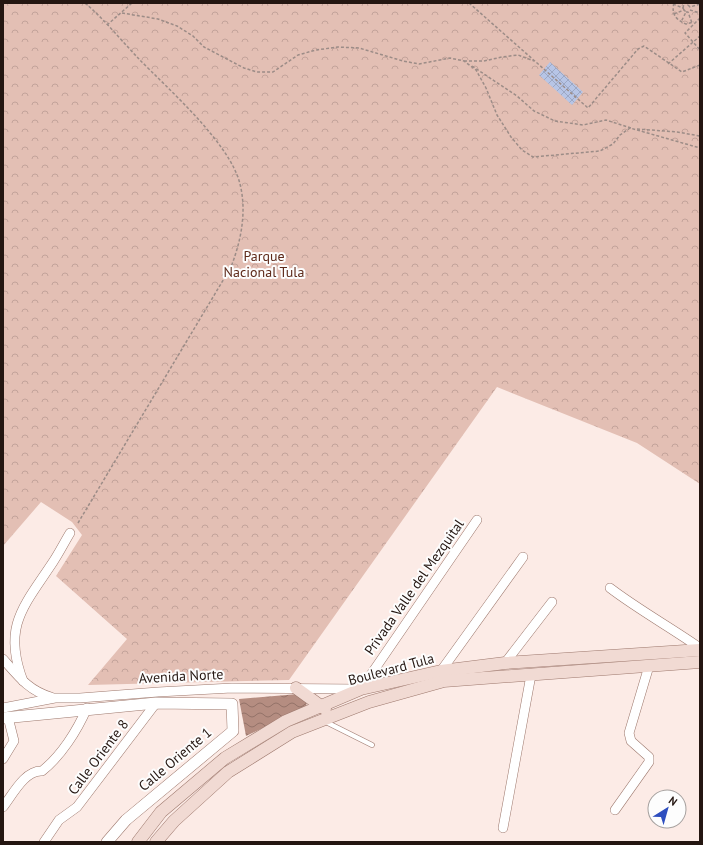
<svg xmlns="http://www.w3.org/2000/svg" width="703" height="845" viewBox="0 0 703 845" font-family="'PT Sans',sans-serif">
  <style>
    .park { fill: url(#park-crowns) }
    .water { fill: url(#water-waves) }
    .building { fill: url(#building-cross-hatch) }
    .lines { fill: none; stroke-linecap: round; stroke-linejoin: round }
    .service-casing { stroke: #9d786d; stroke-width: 5.5 }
    .minor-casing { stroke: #9d786d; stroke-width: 10 }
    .tertiary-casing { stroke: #9d786d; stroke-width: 12 }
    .secondary-casing { stroke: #9d786d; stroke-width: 13 }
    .path { stroke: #9c8c87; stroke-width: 1.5; stroke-dasharray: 3 2; stroke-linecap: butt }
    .service { stroke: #fff; stroke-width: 4.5 }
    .minor { stroke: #fff; stroke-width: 9 }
    .tertiary { stroke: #fff; stroke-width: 11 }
    .secondary { stroke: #f1dad3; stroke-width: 12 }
    .labels { text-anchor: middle; stroke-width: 4; stroke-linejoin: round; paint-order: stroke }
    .park-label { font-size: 14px; fill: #5e2a1a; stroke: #fdfdfd }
    .street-label { font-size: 14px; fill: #241611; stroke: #fdfdfd }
  </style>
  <defs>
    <pattern id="park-crowns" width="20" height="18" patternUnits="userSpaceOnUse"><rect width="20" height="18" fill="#e3bfb4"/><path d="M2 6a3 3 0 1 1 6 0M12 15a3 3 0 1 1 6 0" fill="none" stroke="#c3a39a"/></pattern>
    <pattern id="water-waves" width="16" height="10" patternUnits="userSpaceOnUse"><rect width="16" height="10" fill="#b58d81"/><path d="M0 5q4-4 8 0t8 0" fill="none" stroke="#937268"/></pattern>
    <pattern id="building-cross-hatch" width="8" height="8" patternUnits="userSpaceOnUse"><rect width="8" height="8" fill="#b7c5e6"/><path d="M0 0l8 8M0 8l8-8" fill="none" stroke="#9da8c4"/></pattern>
  </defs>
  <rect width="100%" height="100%" fill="#fcebe6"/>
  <!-- park -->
  <path class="park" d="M3,3H700V484L637,443L497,387L289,680L88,685L127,639L56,576L82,535L72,522L41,502L3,546Z"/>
  <!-- water -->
  <path class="water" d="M298,694L307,700L306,707L246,736L239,699Z"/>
  <!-- building -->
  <path class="building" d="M550,62L583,92L572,105L539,75Z"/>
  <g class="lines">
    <defs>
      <path id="service" d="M326,722L372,745"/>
      <g id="minor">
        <path d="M610,588C639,610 670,627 700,648"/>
        <path d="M3,659C18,676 29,691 51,697"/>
        <path d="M505,663L552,602"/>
        <path d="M441,671L523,557"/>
        <path d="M23,681C2,626 24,606 53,562C59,553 64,543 70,533"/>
        <path d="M3,708L55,698H80L158,692L232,688L361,689L477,520"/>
        <path d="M3,759L14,741L8,717"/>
        <path d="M3,807C13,794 25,770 42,771C61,756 77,731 87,708"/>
        <path d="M615,810L649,762V757L631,741L629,733L649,666"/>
        <path d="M503,828L531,675"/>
        <path d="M44,842L59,820L77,807L156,703"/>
      </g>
      <path id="tertiary" d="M3,718L156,703L232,704L233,731L126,820L107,842"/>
      <g id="secondary">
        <path d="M296,688L325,709"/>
        <path d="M138,842L161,812L225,758L286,721L361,689L441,671L505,663L700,650"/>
        <path d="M156,842L174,821L228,772L292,732L369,702L444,681L700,662"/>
      </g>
    </defs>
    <!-- service casing -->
    <use href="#service" class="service-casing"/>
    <!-- minor casing -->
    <use href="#minor" class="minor-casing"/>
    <!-- tertiary casing -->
    <use href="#tertiary" class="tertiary-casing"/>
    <!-- secondary casing -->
    <use href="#secondary" class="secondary-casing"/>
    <!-- path -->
    <g class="path">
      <path d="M469,3L588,108L638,49L644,46L682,72L700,65"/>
      <path d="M674,3C671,14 676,20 686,24L694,22"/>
      <path d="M673,4L683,8L684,10"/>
      <path d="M688,5L690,7L700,4"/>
      <path d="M683,8L684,3"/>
      <path d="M690,10L700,13"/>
      <path d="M686,12H688L692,23"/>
      <path d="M122,13L158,19L177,26L193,36L204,47L244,68L257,72H273L298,55L316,50L338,47L359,48L403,61L419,64L450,58L464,61L476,70L486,88L497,115L511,137L522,150L533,157L600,151L613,144L620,135L630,128L700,148"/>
      <path d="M674,14L684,10L686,12L681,22"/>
      <path d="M700,18L685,33L700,50"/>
      <path d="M107,25L132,3"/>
      <path d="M464,61H484L502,57L518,55L534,61"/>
      <path d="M668,64L700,36"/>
      <path d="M472,66L517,96L534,111L555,121L583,125L606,120L631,128"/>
      <path d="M637,129L677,132L700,136"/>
      <path d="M78,523L231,267C241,241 247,212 240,184C230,143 168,89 138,58C121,40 104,19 85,3"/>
    </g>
    <!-- service -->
    <use href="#service" class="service"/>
    <!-- minor -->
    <use href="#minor" class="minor"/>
    <!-- tertiary -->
    <use href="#tertiary" class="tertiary"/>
    <!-- secondary -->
    <use href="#secondary" class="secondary"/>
  </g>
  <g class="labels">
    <!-- park labels -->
    <g class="park-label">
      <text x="264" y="261">Parque<tspan x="264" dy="16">Nacional Tula</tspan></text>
    </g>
    <!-- street labels -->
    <g class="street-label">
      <text transform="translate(414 587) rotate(-55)" y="5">Privada Valle del Mezquital</text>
      <text transform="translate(391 669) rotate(-15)" y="5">Boulevard Tula</text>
      <text transform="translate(181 676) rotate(-3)" y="5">Avenida Norte</text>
      <text transform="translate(98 757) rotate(-53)" y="5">Calle Oriente 8</text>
      <text transform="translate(175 759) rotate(-40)" y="5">Calle Oriente 1</text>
    </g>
  </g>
  <!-- border -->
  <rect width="703" height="845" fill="none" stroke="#241611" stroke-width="8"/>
  <!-- north arrow -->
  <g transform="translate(667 809) rotate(37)"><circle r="19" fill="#fdfdfd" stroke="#a6a19f"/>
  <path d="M0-3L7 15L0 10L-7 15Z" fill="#2e4ebf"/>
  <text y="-6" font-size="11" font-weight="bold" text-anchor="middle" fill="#241611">N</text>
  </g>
</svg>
